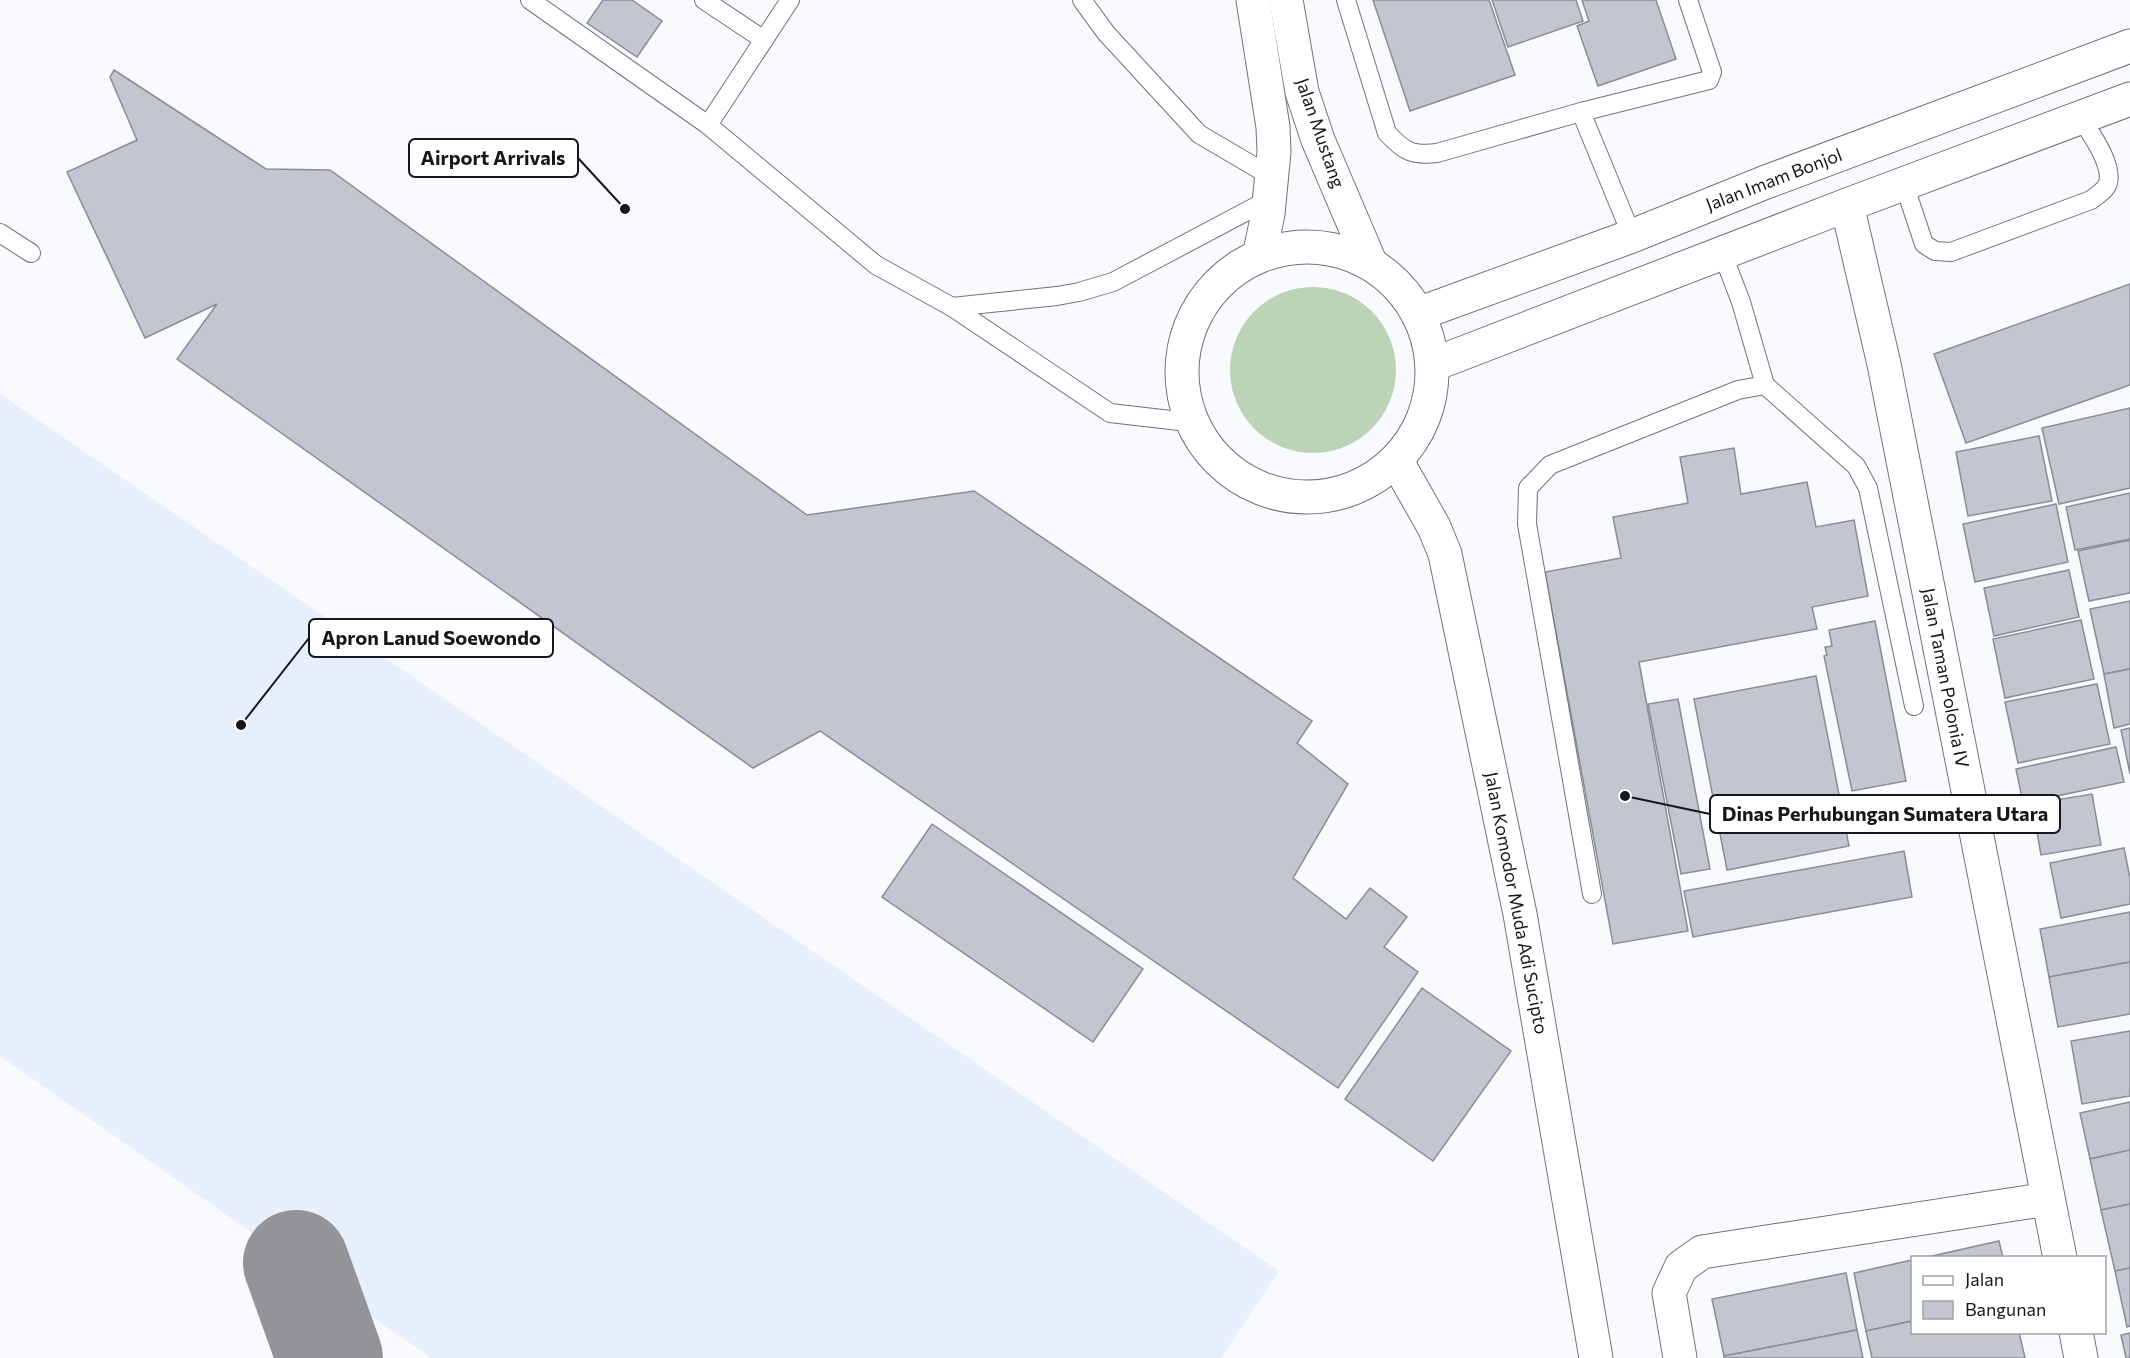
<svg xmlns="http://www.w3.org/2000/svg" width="2130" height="1358" viewBox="0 0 2130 1358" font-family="Commissioner,sans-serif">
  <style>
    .built { fill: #e8effc }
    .green { fill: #bad4b5 }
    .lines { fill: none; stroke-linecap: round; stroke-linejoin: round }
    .taxiway { stroke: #939498; stroke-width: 106 }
    .building { fill: #c2c6d0; stroke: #888d96; stroke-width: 1.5 }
    .lane-casing { stroke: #6f737c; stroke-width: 20 }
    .street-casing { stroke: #6f737c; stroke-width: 35 }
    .secondary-casing { stroke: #6f737c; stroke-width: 35 }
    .lane { stroke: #fff; stroke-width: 18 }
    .street { stroke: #fff; stroke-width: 33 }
    .secondary { stroke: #fff; stroke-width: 33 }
    .labels { text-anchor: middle; stroke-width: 5; stroke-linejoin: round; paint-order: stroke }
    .street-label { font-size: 18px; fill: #16171b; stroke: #fff }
    .leader { fill: none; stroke: #16171b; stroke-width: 2 }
    .callout-dot { fill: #16171b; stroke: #fff; stroke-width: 2 }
    .callout { fill: #fff; stroke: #16171b; stroke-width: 2 }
    .callout-label { font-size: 20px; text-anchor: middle; font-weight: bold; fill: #16171b }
  </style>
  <rect width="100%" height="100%" fill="#f8fafe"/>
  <!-- built -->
  <path class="built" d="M0,394L1279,1271L1221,1358H431L0,1056Z"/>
  <!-- green -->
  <circle class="green" cx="1313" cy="370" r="83"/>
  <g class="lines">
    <!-- taxiway -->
    <path class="taxiway" d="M296,1263L330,1358"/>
  </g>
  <!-- building -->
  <g class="building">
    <path d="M603,0H632L662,21L637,57L587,23Z"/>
    <path d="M1373,0H1489L1515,75L1410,111Z"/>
    <path d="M1492,0H1576L1583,21L1508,47Z"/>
    <path d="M1582,0H1656L1676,59L1598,86L1577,26L1589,21Z"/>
    <path d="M114,70L266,169L330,170L807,515L974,491L1312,721L1297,743L1348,784L1293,878L1346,919L1370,888L1407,917L1384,947L1418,972L1338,1088L820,731L753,768L177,359L217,304L145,338L67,172L137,140L110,77Z"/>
    <path d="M2130,284V385L1966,443L1934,354Z"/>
    <path d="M2130,408V488L2059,504L2042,428Z"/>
    <path d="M2039,436L2052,501L1968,516L1956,452Z"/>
    <path d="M1734,448L1741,494L1807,482L1816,527L1854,520L1868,596L1812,607L1817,629L1639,662L1688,931L1613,944L1545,572L1621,558L1613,517L1688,503L1680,457Z"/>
    <path d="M2130,493V539L2075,550L2066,507Z"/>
    <path d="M2056,504L2068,562L1975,582L1963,524Z"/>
    <path d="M2130,540V593L2089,601L2078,551Z"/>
    <path d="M2069,570L2079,617L1994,636L1984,588Z"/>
    <path d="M2130,601V669L2104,674L2090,609Z"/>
    <path d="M2081,620L2094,679L2005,698L1993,639Z"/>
    <path d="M1875,621L1906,781L1852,791L1824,656L1827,655L1825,647L1832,646L1829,630Z"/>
    <path d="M2130,669V724L2114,728L2104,674Z"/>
    <path d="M1816,676L1849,846L1727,870L1694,699Z"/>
    <path d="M2097,684L2110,744L2018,763L2005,702Z"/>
    <path d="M1678,699L1710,869L1681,874L1648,704Z"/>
    <path d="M2130,728V774L2121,730Z"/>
    <path d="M2116,747L2124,782L2023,803L2016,769Z"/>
    <path d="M2092,794L2101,845L2041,855L2032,804Z"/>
    <path d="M932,824L1143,969L1093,1042L882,897Z"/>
    <path d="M2124,848L2130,878V904L2061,918L2050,863Z"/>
    <path d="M1904,851L1912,897L1693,937L1684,891Z"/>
    <path d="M2130,912V962L2049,977L2040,929Z"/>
    <path d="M2130,962V1014L2058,1027L2049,977Z"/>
    <path d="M1422,988L1511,1051L1433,1161L1345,1099Z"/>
    <path d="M2130,1031V1096L2082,1104L2071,1041Z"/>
    <path d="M2130,1102V1150L2090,1159L2080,1113Z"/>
    <path d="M2130,1150V1204L2101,1210L2090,1159Z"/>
    <path d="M2130,1204V1268L2115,1271L2101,1210Z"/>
    <path d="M1999,1241L2003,1258H1923Z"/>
    <path d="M1912,1260V1321L1866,1331L1854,1273Z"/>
    <path d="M2130,1268V1326L2127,1327L2115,1271Z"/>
    <path d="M1846,1273L1857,1330L1724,1356L1712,1299Z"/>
    <path d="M1912,1321V1332H2019L2025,1358H1872L1866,1331Z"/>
    <path d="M1857,1330L1863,1358H1724V1356Z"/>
    <path d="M2130,1333V1358H2126L2121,1335Z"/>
  </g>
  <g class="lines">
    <defs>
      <g id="lane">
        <path d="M530,0L708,125L876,265L952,307L1110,413L1188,422"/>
        <path d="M704,0L764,40"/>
        <path d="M1082,0L1106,33L1199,134L1272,177"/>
        <path d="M1346,0L1387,133C1404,151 1411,156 1437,153L1581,112L1709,80L1712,72L1688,0"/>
        <path d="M1581,112L1632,236"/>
        <path d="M708,125L790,0"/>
        <path d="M1904,184L1924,244L1935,251L1951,252L2091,200C2097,195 2106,190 2108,183C2113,164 2091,134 2081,118"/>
        <path d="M0,233L31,253"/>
        <path d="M952,307L1057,296L1079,292L1113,282L1270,199"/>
        <path d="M1765,385L1856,466L1868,488L1914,706"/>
        <path d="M1592,894L1527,524L1528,488L1550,465L1738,390L1765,385L1741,302L1723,255"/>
      </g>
      <g id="street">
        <path d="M1847,205L1884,364L2060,1258"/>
        <path d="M1396,460L1434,527L1445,554L1520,914L1596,1358"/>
        <path d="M2076,1332L2081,1358"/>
        <path d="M1680,1358L1669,1293L1681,1267L1702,1252L2048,1199"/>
      </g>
      <g id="secondary">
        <path d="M1253,0L1273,127L1274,152L1268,214L1260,252"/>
        <path d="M1286,0L1302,92L1318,140L1370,262"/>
        <circle cx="1307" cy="372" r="125"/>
        <path d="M1418,314L1632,236L1766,182L2130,46"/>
        <path d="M1432,365L1847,205L2130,99"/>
      </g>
    </defs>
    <!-- lane casing -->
    <use href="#lane" class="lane-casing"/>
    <!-- street casing -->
    <use href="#street" class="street-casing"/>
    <!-- secondary casing -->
    <use href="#secondary" class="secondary-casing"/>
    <!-- lane -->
    <use href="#lane" class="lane"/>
    <!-- street -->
    <use href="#street" class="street"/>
    <!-- secondary -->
    <use href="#secondary" class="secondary"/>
  </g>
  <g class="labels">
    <!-- street labels -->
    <g class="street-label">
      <text transform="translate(1320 133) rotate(71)" y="6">Jalan Mustang</text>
      <text transform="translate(1774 180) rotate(-21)" y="6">Jalan Imam Bonjol</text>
      <text transform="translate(1945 678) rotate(79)" y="6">Jalan Taman Polonia IV</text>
      <text transform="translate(1516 903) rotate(79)" y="6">Jalan Komodor Muda Adi Sucipto</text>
    </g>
  </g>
  <!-- callouts -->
  <path class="leader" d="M625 209L578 158M241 725L309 638M1625 796L1710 814"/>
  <g class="callout-dot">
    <circle cx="625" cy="209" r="6"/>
    <circle cx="241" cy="725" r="6"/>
    <circle cx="1625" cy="796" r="6"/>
  </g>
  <g class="callout">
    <rect x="409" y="139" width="169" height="38" rx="6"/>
    <rect x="309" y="619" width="244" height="38" rx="6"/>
    <rect x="1710" y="795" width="350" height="38" rx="6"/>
  </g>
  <g class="callout-label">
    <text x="493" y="165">Airport Arrivals</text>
    <text x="431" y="645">Apron Lanud Soewondo</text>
    <text x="1885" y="821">Dinas Perhubungan Sumatera Utara</text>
  </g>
  <!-- legend -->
  <rect x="1911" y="1256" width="195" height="78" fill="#ffffff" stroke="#a2a2a4" stroke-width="1.5"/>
  <rect x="1923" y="1276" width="30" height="9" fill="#ffffff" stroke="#a2a2a4" stroke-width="1.5"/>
  <text x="1965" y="1286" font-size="18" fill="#16171b">Jalan</text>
  <rect x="1923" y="1301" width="30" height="18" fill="#c2c6d0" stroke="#a2a2a4" stroke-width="1.5"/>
  <text x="1965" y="1316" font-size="18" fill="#16171b">Bangunan</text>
</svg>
